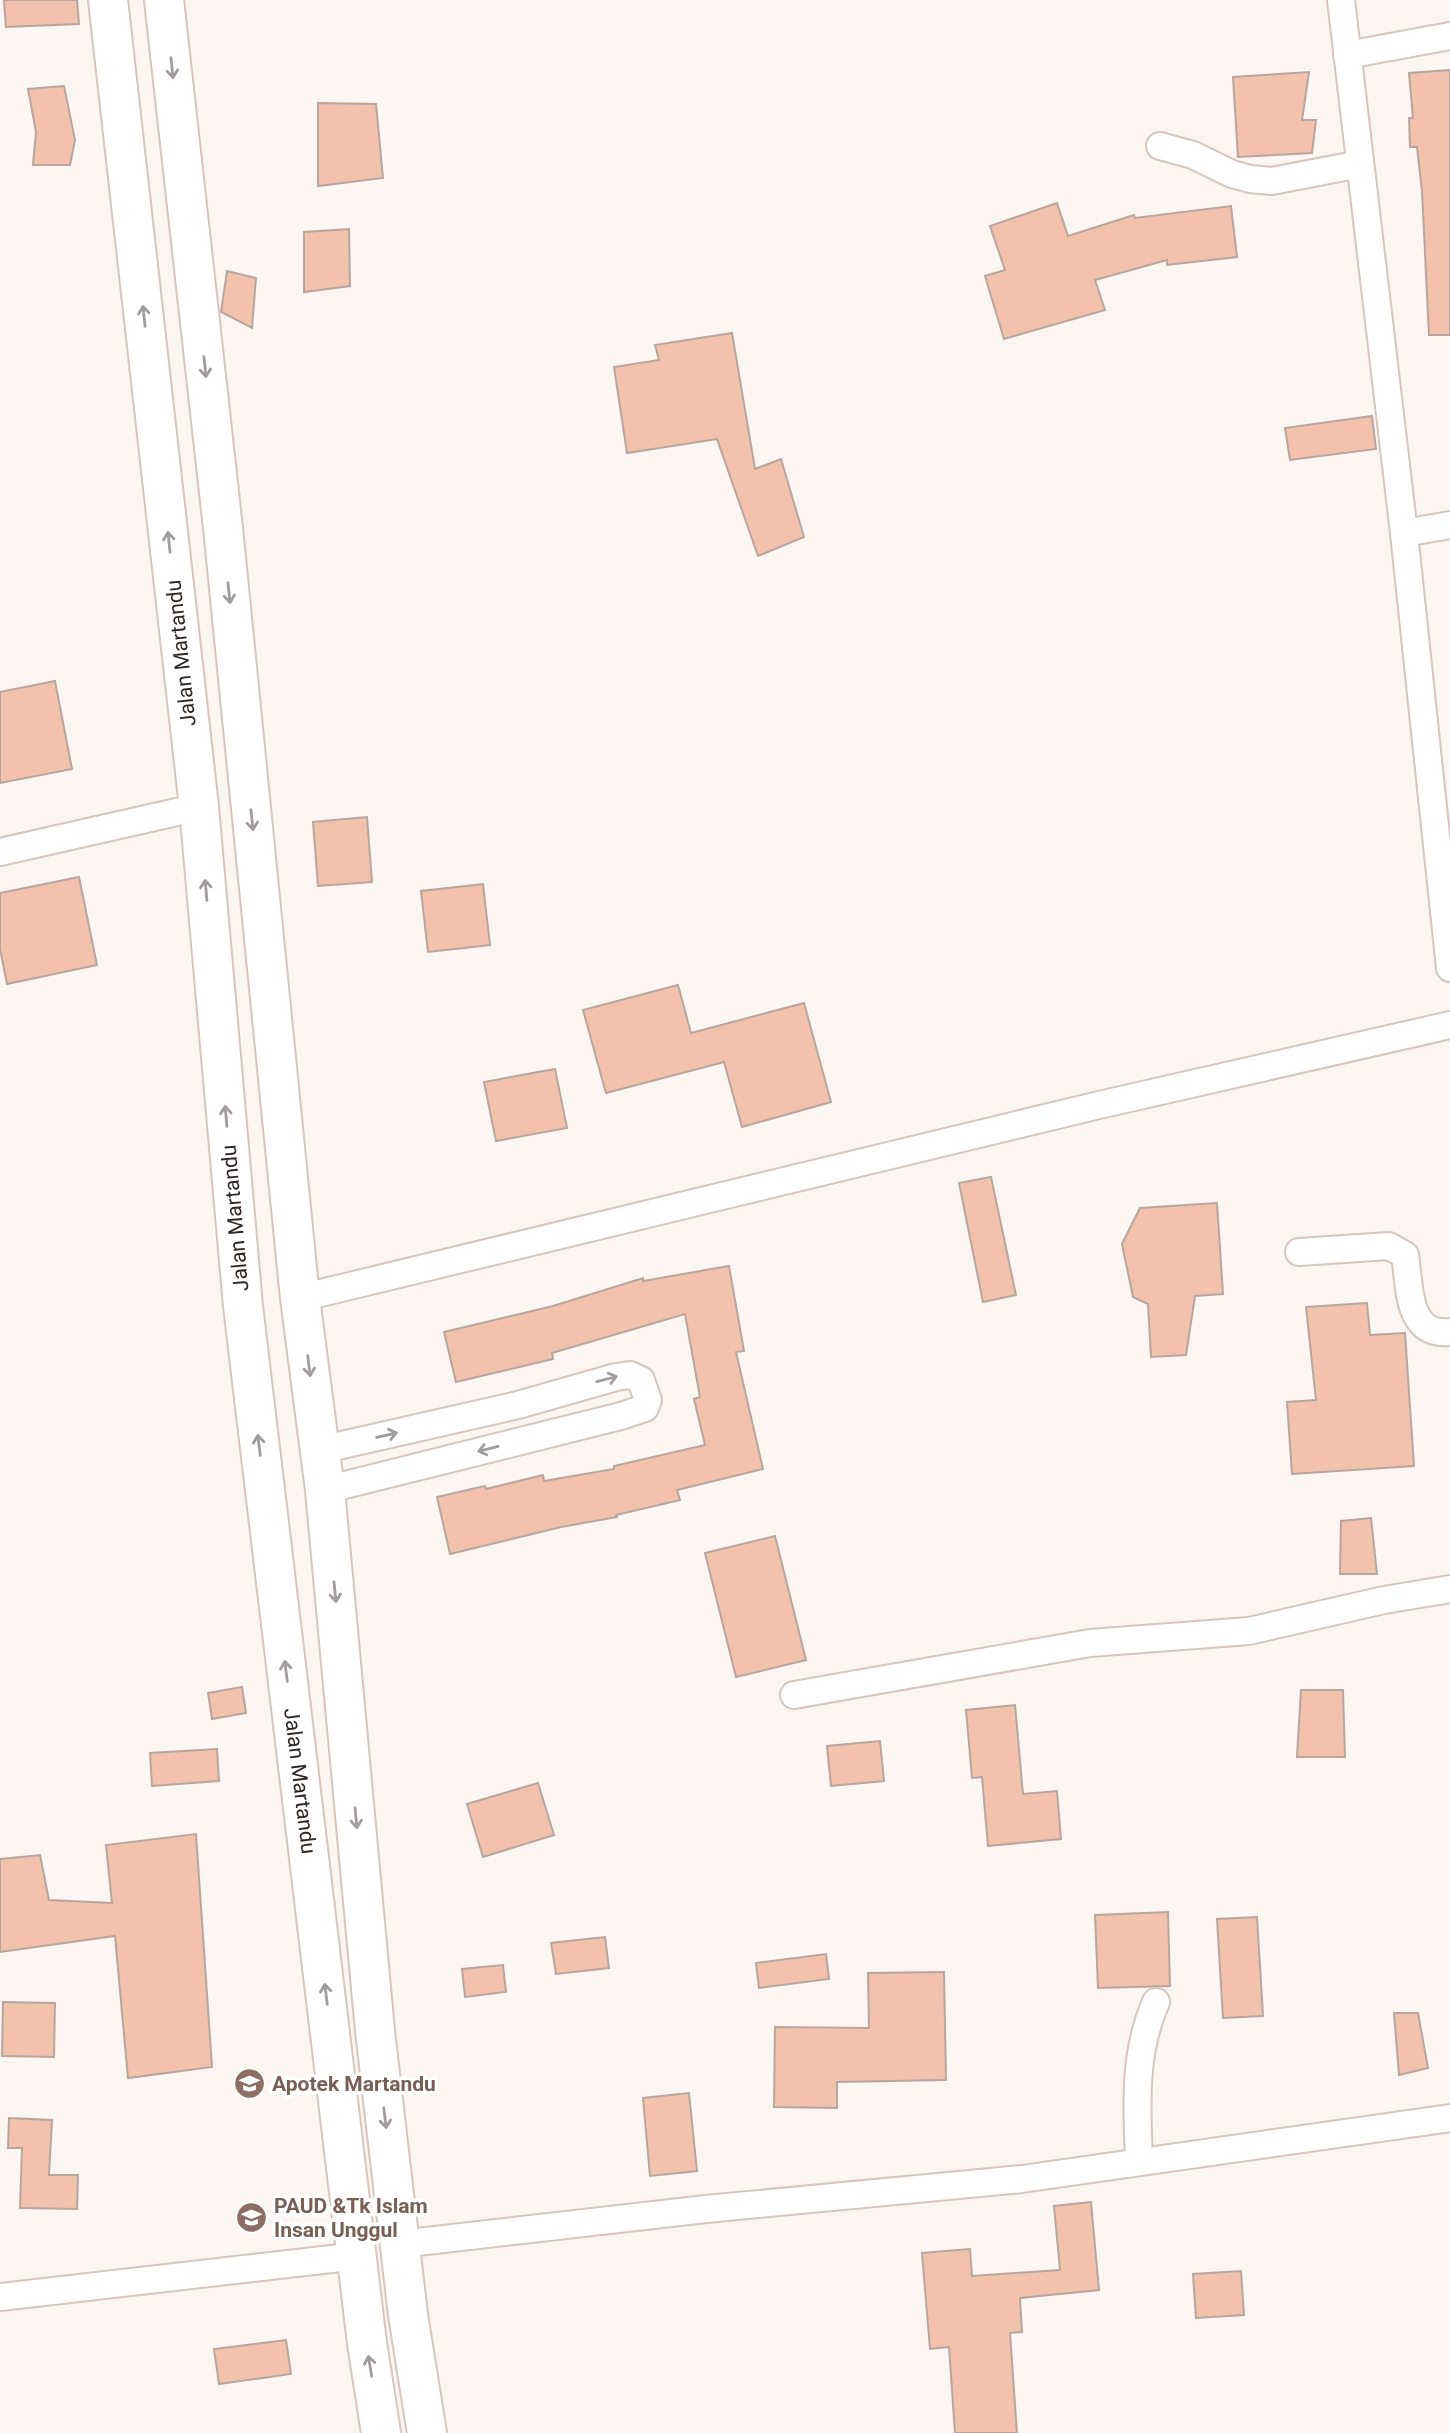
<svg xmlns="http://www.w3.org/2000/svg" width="1450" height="2433" viewBox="0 0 1450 2433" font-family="Roboto,sans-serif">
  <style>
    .building { fill: #f3c2ac; stroke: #b8a69e; stroke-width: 2 }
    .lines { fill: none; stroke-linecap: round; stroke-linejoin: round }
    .minor-casing { stroke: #d8c5bd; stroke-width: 30 }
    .trunk-casing { stroke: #d8c5bd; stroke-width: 42 }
    .minor { stroke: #fff; stroke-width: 26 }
    .trunk { stroke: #fff; stroke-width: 38 }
    .oneway { stroke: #a09d9c }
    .labels { text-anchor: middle; stroke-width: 7; stroke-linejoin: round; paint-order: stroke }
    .street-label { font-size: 21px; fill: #2d2623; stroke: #fff }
    .education-label { font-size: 21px; font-weight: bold; fill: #785e54; stroke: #fff; text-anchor: start }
  </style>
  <rect width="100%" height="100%" fill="#fdf5f1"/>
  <!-- building -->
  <g class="building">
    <path d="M4,0H77L79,24L6,27Z"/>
    <path d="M1450,70V335H1429L1422,191L1417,147H1410L1409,118H1413L1409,73Z"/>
    <path d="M1309,72L1302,120H1316L1312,153L1238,157L1233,77Z"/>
    <path d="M64,86L75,140L70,165H33L36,132L28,89Z"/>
    <path d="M318,103L376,104L383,178L318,186Z"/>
    <path d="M1057,203L1068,236L1134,215L1135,218L1231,206L1237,257L1167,265V260L1095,280L1105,310L1004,339L985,276L1005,270L990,226Z"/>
    <path d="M349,229L350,286L304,292V232Z"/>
    <path d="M227,271L256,278L252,328L221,312Z"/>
    <path d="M732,333L755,469L781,459L804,537L758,556L717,439L627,453L614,367L659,360L655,345Z"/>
    <path d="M1372,416L1376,449L1290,460L1285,428Z"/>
    <path d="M55,681L72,769L0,783V692Z"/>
    <path d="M367,817L372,882L318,886L313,822Z"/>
    <path d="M79,877L97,965L7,984L0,949V893Z"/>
    <path d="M483,884L490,945L428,952L421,891Z"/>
    <path d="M678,985L691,1033L804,1003L831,1102L742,1127L724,1062L606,1093L583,1010Z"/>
    <path d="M555,1069L567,1128L496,1141L484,1082Z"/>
    <path d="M991,1177L1016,1295L983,1302L959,1183Z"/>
    <path d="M1217,1203L1223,1294L1195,1296L1186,1355L1151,1357L1148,1304L1133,1297L1122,1244L1140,1208Z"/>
    <path d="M729,1266L744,1351L736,1352L763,1469L677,1490L680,1500L616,1515L617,1517L561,1527L450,1554L437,1497L485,1486L486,1489L543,1475L544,1481L614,1469V1466L705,1445L694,1399L700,1397L685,1314L552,1353L553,1359L456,1382L444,1332L553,1306L643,1278V1281Z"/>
    <path d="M1367,1303L1370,1335L1405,1333L1414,1466L1292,1474L1287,1402L1316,1400L1306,1307Z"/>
    <path d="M1371,1518L1377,1574H1340L1341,1521Z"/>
    <path d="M775,1536L806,1660L736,1677L705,1553Z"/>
    <path d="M242,1687L246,1713L212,1719L208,1693Z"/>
    <path d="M1301,1690H1343L1345,1757H1297Z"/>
    <path d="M1015,1705L1023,1794L1057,1791L1061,1839L988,1846L982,1777L972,1778L966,1710Z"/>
    <path d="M880,1741L884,1781L831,1786L827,1746Z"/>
    <path d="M217,1749L219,1781L152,1786L150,1753Z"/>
    <path d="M538,1783L554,1835L483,1857L467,1804Z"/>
    <path d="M196,1834L212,2067L128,2078L115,1936L0,1952V1859L40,1855L49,1900L112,1903L106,1845Z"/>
    <path d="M1168,1912L1170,1986L1098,1988L1095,1915Z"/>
    <path d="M1257,1917L1263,2016L1223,2018L1217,1919Z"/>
    <path d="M605,1937L609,1968L556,1974L551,1943Z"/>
    <path d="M826,1954L829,1979L759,1988L756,1963Z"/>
    <path d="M503,1965L506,1992L465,1997L462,1969Z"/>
    <path d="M944,1972L946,2080L837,2082V2108L774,2107L775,2027L869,2028L868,1973Z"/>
    <path d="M3,2002L55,2003L54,2057L2,2056Z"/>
    <path d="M1394,2013H1418L1428,2068L1399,2075Z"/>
    <path d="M689,2093L697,2171L650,2176L643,2098Z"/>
    <path d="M9,2118L52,2120L49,2175H78L77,2209L20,2208L22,2148H8Z"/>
    <path d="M1091,2202L1099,2290L1020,2298L1022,2332L1010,2333L1017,2433H955L949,2347L930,2349L922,2253L970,2249L972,2276L1060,2270L1054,2206Z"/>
    <path d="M1241,2271L1244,2315L1196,2318L1193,2274Z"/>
    <path d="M286,2340L291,2374L219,2384L214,2349Z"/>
  </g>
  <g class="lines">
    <defs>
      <g id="minor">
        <path d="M1341,0L1404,533L1450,968"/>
        <path d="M1347,55L1450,36"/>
        <path d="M1160,146L1193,155L1232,174L1250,179L1272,181L1360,164"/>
        <path d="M1404,533L1450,525"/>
        <path d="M0,852L199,807"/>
        <path d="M1299,1252L1389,1246L1405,1255C1410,1286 1406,1336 1450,1332"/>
        <path d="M300,1298L1099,1105L1450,1025"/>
        <path d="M320,1450L518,1405L616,1377L630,1375L641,1380L648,1400L645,1408L621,1416L325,1490"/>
        <path d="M794,1695L1090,1643L1249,1631L1384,1600L1450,1589"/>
        <path d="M1139,2162C1137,2107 1133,2054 1156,2002"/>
        <path d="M400,2244L706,2209L1022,2179L1450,2118"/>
        <path d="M0,2297L358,2256"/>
      </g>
      <g id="trunk">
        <path d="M108,0L199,807L243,1306L367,2343L381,2433"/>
        <path d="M164,0L223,528L300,1298L325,1490L375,2031L408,2315L427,2433"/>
      </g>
    </defs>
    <!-- minor casing -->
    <use href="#minor" class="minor-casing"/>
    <!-- trunk casing -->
    <use href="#trunk" class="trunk-casing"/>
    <!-- minor -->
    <use href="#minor" class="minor"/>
    <!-- trunk -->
    <use href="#trunk" class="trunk"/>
  </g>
  <!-- one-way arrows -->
  <defs><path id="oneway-shaft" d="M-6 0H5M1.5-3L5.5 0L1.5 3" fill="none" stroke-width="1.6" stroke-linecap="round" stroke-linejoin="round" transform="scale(1.75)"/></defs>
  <g class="oneway">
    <use href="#oneway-shaft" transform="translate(172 68) rotate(84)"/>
    <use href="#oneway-shaft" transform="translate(144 316) rotate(-96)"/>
    <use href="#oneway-shaft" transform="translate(205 367) rotate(84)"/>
    <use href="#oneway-shaft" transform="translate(169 542) rotate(-96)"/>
    <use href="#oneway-shaft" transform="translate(229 593) rotate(84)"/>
    <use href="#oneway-shaft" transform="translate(252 820) rotate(84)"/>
    <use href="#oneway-shaft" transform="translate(206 890) rotate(-95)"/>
    <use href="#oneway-shaft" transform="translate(226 1116) rotate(-95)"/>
    <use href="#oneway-shaft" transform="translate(309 1366) rotate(83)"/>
    <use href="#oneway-shaft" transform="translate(607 1379) rotate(-15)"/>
    <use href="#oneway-shaft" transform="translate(387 1435) rotate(-13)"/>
    <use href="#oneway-shaft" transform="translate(259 1445) rotate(-97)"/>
    <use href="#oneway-shaft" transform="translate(488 1449) rotate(166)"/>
    <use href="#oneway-shaft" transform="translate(335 1592) rotate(84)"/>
    <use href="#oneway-shaft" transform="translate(286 1671) rotate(-97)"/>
    <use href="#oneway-shaft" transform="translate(356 1818) rotate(85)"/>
    <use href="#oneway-shaft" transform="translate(326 1994) rotate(-97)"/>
    <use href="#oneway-shaft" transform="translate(385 2118) rotate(83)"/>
    <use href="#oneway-shaft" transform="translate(370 2366) rotate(-99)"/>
  </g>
  <!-- icons -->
  <defs>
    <symbol id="school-disc" viewBox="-11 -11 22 22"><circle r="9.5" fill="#8d6e63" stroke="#fff"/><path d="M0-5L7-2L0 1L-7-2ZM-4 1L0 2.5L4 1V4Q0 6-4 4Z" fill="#fff"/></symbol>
  </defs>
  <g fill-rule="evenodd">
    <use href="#school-disc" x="232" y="2066" width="35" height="35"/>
    <use href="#school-disc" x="234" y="2200" width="35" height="35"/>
  </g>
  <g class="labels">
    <!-- street labels -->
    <g class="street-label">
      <text transform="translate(181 653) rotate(-96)" y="7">Jalan Martandu</text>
      <text transform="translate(235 1218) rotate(-95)" y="7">Jalan Martandu</text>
      <text transform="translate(300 1781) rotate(83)" y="7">Jalan Martandu</text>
    </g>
    <!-- education labels -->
    <g class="education-label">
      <text x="272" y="2091">Apotek Martandu</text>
      <text x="274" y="2213">PAUD &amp;Tk Islam<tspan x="274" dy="24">Insan Unggul</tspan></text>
    </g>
  </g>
</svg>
